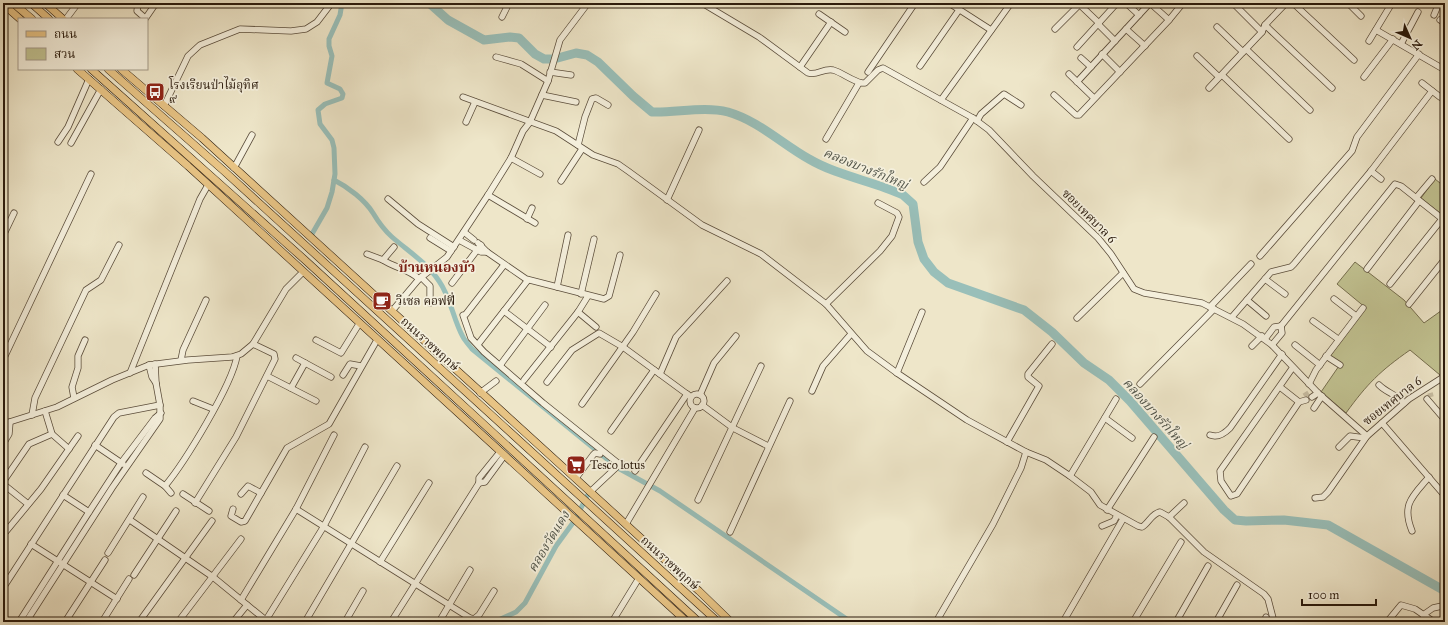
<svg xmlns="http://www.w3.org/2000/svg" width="1448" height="625" viewBox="0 0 1448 625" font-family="'IM FELL Great Primer','Noto Serif Thai',serif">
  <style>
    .green { fill: #c1c291; stroke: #766e4e }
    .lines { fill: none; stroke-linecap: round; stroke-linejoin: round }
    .canal { stroke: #99bfb9; stroke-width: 5 }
    .river { stroke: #99bfb9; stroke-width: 9 }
    .minor-tunnel { stroke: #c7bda3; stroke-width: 5.5; stroke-dasharray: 5.5 3; stroke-linecap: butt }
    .minor-casing { stroke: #5b4d3b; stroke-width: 7 }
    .major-casing { stroke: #2a1a0c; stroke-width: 8 }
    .minor { stroke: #f4efdc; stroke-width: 5.5 }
    .major { stroke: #e7c384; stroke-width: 7 }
    .labels { text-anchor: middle; stroke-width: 3.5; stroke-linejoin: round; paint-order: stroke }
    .poi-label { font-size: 12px; fill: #2a1a0c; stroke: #f4efdc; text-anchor: start }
    .street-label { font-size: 12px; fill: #2a1a0c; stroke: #f4efdc }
    .water-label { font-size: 13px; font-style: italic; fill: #515449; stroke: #f4efdc }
    .quarter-label { font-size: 14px; font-weight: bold; fill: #7a1f14; stroke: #f4efdc }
  </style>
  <rect width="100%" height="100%" fill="#eee6c9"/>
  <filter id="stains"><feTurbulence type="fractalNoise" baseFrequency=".005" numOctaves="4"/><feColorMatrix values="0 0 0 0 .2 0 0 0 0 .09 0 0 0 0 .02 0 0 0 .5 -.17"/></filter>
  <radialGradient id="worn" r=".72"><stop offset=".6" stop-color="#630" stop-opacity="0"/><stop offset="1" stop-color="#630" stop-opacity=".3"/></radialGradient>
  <!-- green -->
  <g class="green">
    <path d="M1435,179L1445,187V217L1421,198Z"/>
    <path d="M1355,262L1404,300L1424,323L1445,308V372L1440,375L1410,350C1380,371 1367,384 1346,413L1321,392L1341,363L1330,356L1366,308L1337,284Z"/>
  </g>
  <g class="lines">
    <!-- canal -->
    <g class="canal">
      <path d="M334,180C348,187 365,200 373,213C379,223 383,229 392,237C408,251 427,263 439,281C451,298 453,319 463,337C465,341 469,345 472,349L618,468L660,491L851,622"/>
      <path d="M312,234L327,208L332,192L335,174L334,148L332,140L320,124L318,110L325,104L342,98L343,94L340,89L327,83L332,56L329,46V39L340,15L342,3"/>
      <path d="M494,622L516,612L525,603L556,546L575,520L587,496L592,491"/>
    </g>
    <!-- river -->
    <path class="river" d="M429,3L448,20L484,40L510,37L519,38L535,54L544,59H554L576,53L587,55L598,62L633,96L652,112C676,113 704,106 728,112C759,121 782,144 809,159C838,176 873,181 903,195L913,204L918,242L924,259L934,272L948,283L1024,310L1052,332L1084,363L1109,380L1130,401L1224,510L1235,520L1246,521L1284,520L1328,525L1445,591"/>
    <!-- minor-tunnel -->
    <g class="minor-tunnel">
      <path d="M1430,393L1431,397"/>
      <path d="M1304,396L1309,393"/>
    </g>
    <defs>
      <g id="minor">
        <path d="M138,3L137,11L145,18"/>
        <path d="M702,3L759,37L808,73C817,76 823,68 833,70C843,73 852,81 862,83H865L878,70L883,68L973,118L989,130L1033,176L1098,238L1111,254L1134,289L1144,293L1202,303L1243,324L1272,345L1318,393L1367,436"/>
        <path d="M949,3L991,30"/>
        <path d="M1126,3L1139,15"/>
        <path d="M1150,3L1169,20"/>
        <path d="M1233,3L1262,32"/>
        <path d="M1293,3L1354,60"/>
        <path d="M1348,3L1361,16"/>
        <path d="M1080,5L1099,23"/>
        <path d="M819,14L845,32"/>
        <path d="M1434,15L1439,3"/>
        <path d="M502,17L509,3"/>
        <path d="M66,19L78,3"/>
        <path d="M145,19L156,3"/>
        <path d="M1440,20L1445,23"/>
        <path d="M1098,24L1115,41"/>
        <path d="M1265,25L1332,88"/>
        <path d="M1217,27L1243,52"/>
        <path d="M1055,29L1081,3"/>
        <path d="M1126,29L1145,46"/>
        <path d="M1376,30L1445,70"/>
        <path d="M1369,41L1392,3"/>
        <path d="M1401,44L1418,12"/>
        <path d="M1077,47L1117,3"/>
        <path d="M1246,49L1310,110"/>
        <path d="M1102,54L1120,72"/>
        <path d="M1197,56L1219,77"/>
        <path d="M496,57L521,64L548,81"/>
        <path d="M1081,58L1091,67"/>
        <path d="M920,66L959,10"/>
        <path d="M800,67L831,22"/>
        <path d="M550,72L571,75"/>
        <path d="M868,72L915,3"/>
        <path d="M1069,74L1094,98"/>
        <path d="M1222,75L1289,139"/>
        <path d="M1364,77L1393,39"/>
        <path d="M1077,82L1150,3"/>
        <path d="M1422,83L1440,97"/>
        <path d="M1209,88L1262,32L1265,25L1286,3"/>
        <path d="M542,95L576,102"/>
        <path d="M1054,95L1076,115H1079L1169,20L1183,3"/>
        <path d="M463,97L556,131L593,155L618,164L628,171L702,225L761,254L826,304L867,351L897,373L967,420L1026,452L1021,468L993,524L936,622"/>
        <path d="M941,100L1011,3"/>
        <path d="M164,106L188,56L200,45L240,29L291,31L306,29L317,22L330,5"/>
        <path d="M977,121L981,114L1004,94L1021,105"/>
        <path d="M466,122L475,102"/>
        <path d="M826,139L859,83"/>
        <path d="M58,142L68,127L89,79"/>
        <path d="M71,143L101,89"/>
        <path d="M578,145L585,117L592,99L596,98L608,105"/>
        <path d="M511,158L540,174"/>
        <path d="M234,168L252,135"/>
        <path d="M1371,171L1381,179"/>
        <path d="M561,181L582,149"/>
        <path d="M924,182L940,167L973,118"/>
        <path d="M488,195L535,223"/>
        <path d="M1416,198L1432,179"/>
        <path d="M388,199L418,224L454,247"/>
        <path d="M667,200L699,130"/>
        <path d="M527,219L532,208"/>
        <path d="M464,232L474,240"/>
        <path d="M3,236L14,213"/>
        <path d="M430,238L451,251"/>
        <path d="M459,240L481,252H487"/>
        <path d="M478,243L487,252L526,279L604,299L609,296L620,255"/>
        <path d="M394,247L383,260C395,268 409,269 419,279"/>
        <path d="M367,254L383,260"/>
        <path d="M1260,256L1352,151L1357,137L1419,54"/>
        <path d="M1367,269L1419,201"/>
        <path d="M421,277L430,286V303"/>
        <path d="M1265,279L1285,294"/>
        <path d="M452,283L481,245"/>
        <path d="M1390,284L1442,219"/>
        <path d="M557,287L568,235"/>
        <path d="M581,294L594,239"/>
        <path d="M1334,299L1356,316"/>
        <path d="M1247,300L1266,316"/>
        <path d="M826,304L880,251L892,236L899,217L897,213L878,203"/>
        <path d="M1409,304L1445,259"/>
        <path d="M1210,307L1251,264"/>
        <path d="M392,311L419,279L447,257L488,195L511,158L523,131L530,122L548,81L560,40L588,3"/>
        <path d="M504,311L551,347"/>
        <path d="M578,312L596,327"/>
        <path d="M466,314L504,265"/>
        <path d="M463,315L471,338L484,352L543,403L619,464"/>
        <path d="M1232,317L1271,272L1291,267L1294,264L1371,171L1432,91"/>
        <path d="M1077,318L1123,273"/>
        <path d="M1313,321L1338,339"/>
        <path d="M1281,326L1395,184L1401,186L1445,221"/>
        <path d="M1265,339L1274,327L1281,326"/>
        <path d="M316,340L341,353L359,324"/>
        <path d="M479,343L528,280"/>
        <path d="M1272,345L1282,333L1281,326"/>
        <path d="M1295,345L1320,365"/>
        <path d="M1252,346L1262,336"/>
        <path d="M1326,356L1340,365"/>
        <path d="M296,358L331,377"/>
        <path d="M3,360L91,174"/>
        <path d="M181,360L183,350L206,300"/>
        <path d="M501,364L545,305"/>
        <path d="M149,365L152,377L156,383"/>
        <path d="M1291,370L1220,471L1221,481L1231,496L1237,494L1299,402"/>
        <path d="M130,373L200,199L208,185"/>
        <path d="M897,373L922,312"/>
        <path d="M660,374L676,337L727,281"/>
        <path d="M343,375L350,364L361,366"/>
        <path d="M267,376L316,401"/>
        <path d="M524,380L578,312L588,296"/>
        <path d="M547,382L572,350L599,333L623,347L691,397"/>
        <path d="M1140,384L1214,309"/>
        <path d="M1309,384L1316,370L1363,308"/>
        <path d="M1379,385C1387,393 1396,394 1404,403"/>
        <path d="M1280,387L1299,402L1306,400"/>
        <path d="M291,388L305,363"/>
        <path d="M812,391L823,366L851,334"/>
        <path d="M480,393L496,381"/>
        <circle cx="697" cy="401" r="7"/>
        <path d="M700,395L714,363L736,336"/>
        <path d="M1312,397L1318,393"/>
        <path d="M74,398L72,387L78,368V356L85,340"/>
        <path d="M1427,399L1445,420"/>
        <path d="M193,401L213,409"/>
        <path d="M582,404L633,332L656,294"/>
        <path d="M702,405L733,428L768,446"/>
        <path d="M1314,408L1322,396"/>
        <path d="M45,411L52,434L69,449"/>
        <path d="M32,415L35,398L86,290L101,280L119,245"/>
        <path d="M1105,418L1132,438"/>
        <path d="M1382,423L1445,496"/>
        <path d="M3,424L57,407L112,380L149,365L188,360L232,357L241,354L253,344L286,289L303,272"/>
        <path d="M611,431L654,370"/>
        <path d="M1210,435C1218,438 1224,434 1230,428L1282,354"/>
        <path d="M1007,442L1039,386L1028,377V374L1052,344"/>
        <path d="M3,444L9,434L10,422"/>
        <path d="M95,445L123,464"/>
        <path d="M1339,447L1350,436L1365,438"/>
        <path d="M1026,452L1046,460L1070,476L1091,492L1100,505L1138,526L1142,527C1149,523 1151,514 1160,512L1169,517L1204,552L1264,594L1268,599L1274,622"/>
        <path d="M635,471L687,394"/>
        <path d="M146,473L165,486"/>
        <path d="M1070,476L1116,399"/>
        <path d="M576,478L593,455L595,453L600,454"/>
        <path d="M3,482L29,444L52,434"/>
        <path d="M479,483L485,482L504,456"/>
        <path d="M3,484L28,504"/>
        <path d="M590,492L621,463"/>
        <path d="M171,493L165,486C185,462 232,385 237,356"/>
        <path d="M183,494L209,511"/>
        <path d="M241,494L248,486L261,493"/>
        <path d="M63,495L89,512"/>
        <path d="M1315,498L1323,497L1328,492L1367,436L1409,399L1445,376"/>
        <path d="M698,500L761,366"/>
        <path d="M195,503L236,437L275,359L274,354L253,344"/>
        <path d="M233,509L231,516L241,522L245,521L287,448L329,424L377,340"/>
        <path d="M296,509L470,618L474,619L479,615L494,591"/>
        <path d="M1107,510L1154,437"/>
        <path d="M1169,517L1184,503"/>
        <path d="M130,520L213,577L268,622"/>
        <path d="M626,524L695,408"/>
        <path d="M1102,526L1114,521L1117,515"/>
        <path d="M1412,531C1401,504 1413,496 1429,477"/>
        <path d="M730,532L790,401"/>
        <path d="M3,535L41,489L78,436"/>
        <path d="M31,544L117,599"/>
        <path d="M108,553L143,497"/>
        <path d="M380,562L429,483"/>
        <path d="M134,575L176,511"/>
        <path d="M3,588L114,417L119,413L160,405"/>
        <path d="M241,600L296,509L334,435"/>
        <path d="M1423,615L1433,608L1442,606"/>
        <path d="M266,620L324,526L365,447"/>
        <path d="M19,622L89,512L121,463L155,418L161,413"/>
        <path d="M26,622L112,488L160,419V405L156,383L155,364"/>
        <path d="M65,622L105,560"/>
        <path d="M102,622L129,579"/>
        <path d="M139,622L212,521"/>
        <path d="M178,622L241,539"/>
        <path d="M233,622L247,605"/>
        <path d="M305,622L397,466"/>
        <path d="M345,622L363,591"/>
        <path d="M391,622L479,483V478L500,452"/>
        <path d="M439,622L470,570"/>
        <path d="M612,622L639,578"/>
        <path d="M1063,622L1123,519"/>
        <path d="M1133,622L1181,542"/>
        <path d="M1176,622L1208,566"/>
        <path d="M1216,622L1237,585"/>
        <path d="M1264,622L1266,617"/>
        <path d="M1387,622L1401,605L1415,609L1434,622"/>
      </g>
      <g id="major">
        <path d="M13,3L32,19"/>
        <path d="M31,3L49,19"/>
        <path d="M45,3L63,19"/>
        <path d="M3,4L20,19"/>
        <path d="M77,69L188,166L687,622"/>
        <path d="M91,69L305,260L699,622"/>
        <path d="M108,69L224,171L718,622"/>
        <path d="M121,69L202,138L699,591L731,622"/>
      </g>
    </defs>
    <!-- minor casing -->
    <use href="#minor" class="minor-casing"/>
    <!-- major casing -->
    <use href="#major" class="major-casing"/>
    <!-- minor -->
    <use href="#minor" class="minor"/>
    <!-- major -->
    <use href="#major" class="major"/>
  </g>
  <!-- icons -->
  <defs>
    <symbol id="bus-square" viewBox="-11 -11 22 22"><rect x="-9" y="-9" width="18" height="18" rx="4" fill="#8f2418" stroke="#f4efdc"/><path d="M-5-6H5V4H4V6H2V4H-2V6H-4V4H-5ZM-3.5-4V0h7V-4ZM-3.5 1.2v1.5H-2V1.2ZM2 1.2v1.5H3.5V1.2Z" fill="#fff"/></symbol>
    <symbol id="cafe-square" viewBox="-11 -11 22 22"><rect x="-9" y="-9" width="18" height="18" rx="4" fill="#8f2418" stroke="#f4efdc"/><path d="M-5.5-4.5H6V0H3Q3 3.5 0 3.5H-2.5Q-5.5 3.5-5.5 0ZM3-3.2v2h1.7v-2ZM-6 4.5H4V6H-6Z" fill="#fff"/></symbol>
    <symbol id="supermarket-square" viewBox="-11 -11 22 22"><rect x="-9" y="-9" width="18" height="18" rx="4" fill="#8f2418" stroke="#f4efdc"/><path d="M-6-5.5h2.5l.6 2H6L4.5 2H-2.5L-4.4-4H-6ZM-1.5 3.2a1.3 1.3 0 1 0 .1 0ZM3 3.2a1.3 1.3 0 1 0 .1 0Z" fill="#fff"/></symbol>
  </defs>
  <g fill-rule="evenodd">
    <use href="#bus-square" x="144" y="81" width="22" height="22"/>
    <use href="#cafe-square" x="371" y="290" width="22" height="22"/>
    <use href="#supermarket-square" x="565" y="454" width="22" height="22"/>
  </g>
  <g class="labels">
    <!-- poi labels -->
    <g class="poi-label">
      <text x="169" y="89">โรงเรียนป่าไม้อุทิศ<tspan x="169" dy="14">๙</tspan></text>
      <text x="396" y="305">วีเซล คอฟฟี่</text>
      <text x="590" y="469">Tesco lotus</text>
    </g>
    <!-- street labels -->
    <g class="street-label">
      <text transform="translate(1089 216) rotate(45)" y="4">ซอยเทศบาล 6</text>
      <text transform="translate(430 344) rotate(42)" y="4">ถนนราชพฤกษ์</text>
      <text transform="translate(1392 401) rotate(-38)" y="4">ซอยเทศบาล 6</text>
      <text transform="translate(670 563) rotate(42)" y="4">ถนนราชพฤกษ์</text>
    </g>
    <!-- water labels -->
    <g class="water-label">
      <text transform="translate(866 168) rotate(22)" y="5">คลองบางรักใหญ่</text>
      <text transform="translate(1156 413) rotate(48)" y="5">คลองบางรักใหญ่</text>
      <text transform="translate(548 541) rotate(-59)" y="5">คลองวัดแดง</text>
    </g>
    <!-- quarter labels -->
    <g class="quarter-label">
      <text x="437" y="272">บ้านหนองบัว</text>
    </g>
  </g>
  <!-- margin -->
  <rect width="1448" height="625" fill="none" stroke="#eee6c9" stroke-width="16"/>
  <rect x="4" y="4" width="1440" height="617" fill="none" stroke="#2a1a0c" stroke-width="2"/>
  <rect x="8" y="8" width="1432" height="609" fill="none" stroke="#2a1a0c"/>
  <!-- legend -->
  <rect x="18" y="18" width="130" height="52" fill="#f4efdc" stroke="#a39a89"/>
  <rect x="26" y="31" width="20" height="6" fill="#e7c384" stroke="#a39a89"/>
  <text x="54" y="38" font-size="12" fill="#2a1a0c">ถนน</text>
  <rect x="26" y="48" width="20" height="12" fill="#c1c291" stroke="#a39a89"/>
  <text x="54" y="58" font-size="12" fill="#2a1a0c">สวน</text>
  <!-- north arrow -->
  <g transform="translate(1410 38) rotate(135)" stroke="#f4efdc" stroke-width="3" paint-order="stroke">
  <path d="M0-3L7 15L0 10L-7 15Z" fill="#2a1a0c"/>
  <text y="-6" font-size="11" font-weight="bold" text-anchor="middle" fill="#2a1a0c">N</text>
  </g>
  <!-- scale -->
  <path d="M1302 599v6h74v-6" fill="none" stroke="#2a1a0c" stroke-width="2"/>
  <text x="1308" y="599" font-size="12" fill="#2a1a0c" stroke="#f4efdc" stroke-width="3" paint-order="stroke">100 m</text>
  <rect width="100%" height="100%" filter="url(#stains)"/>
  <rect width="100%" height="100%" fill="url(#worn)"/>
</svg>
